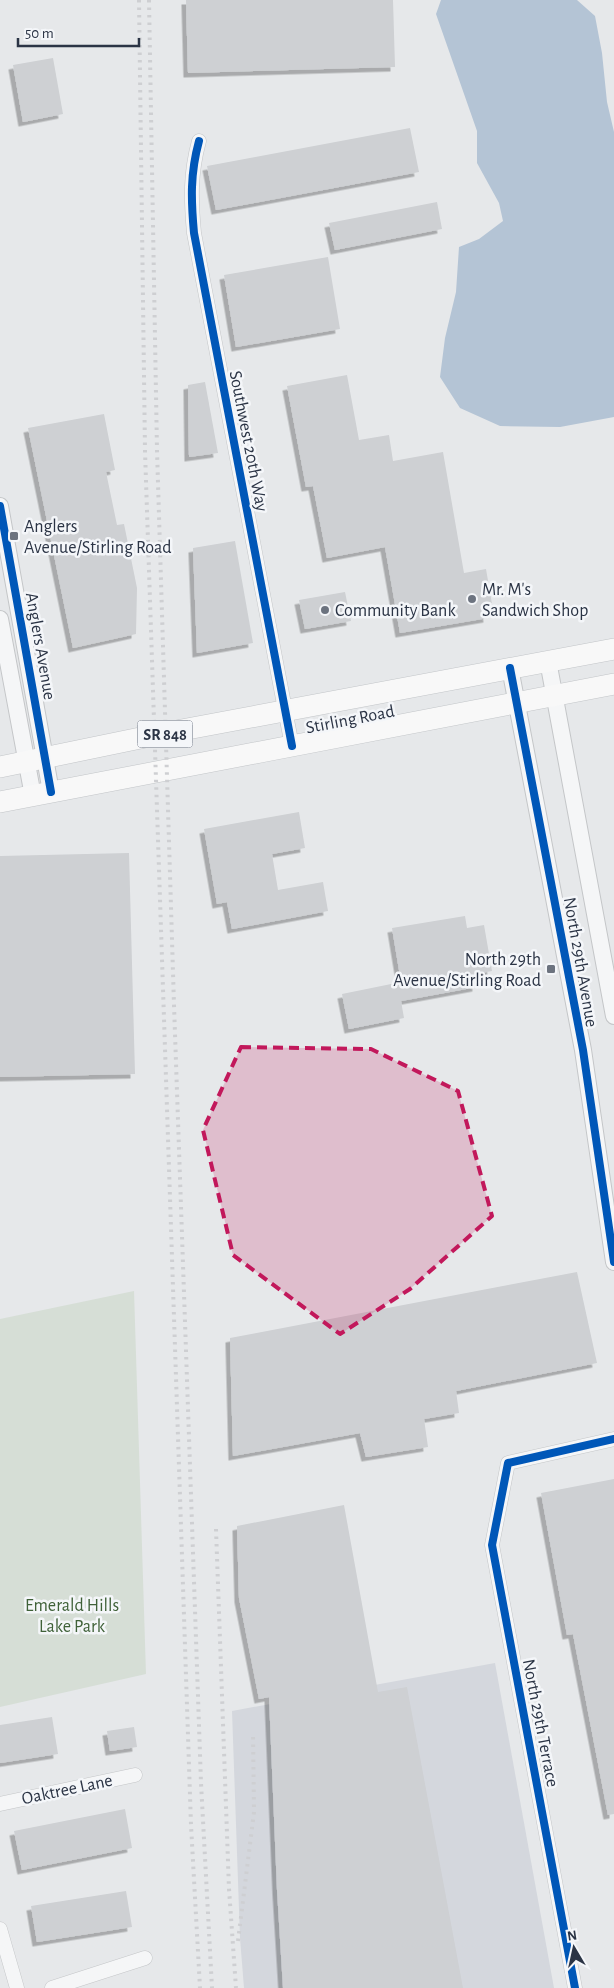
<svg xmlns="http://www.w3.org/2000/svg" width="614" height="1988" viewBox="0 0 614 1988" font-family="'Alegreya Sans',sans-serif">
  <style>
    .built { fill: #d4d7dd }
    .green { fill: #d6ded6 }
    .water { fill: #b4c4d5 }
    .building { fill: #ced0d3; filter: url(#shadow) }
    .lines { fill: none; stroke-linecap: round; stroke-linejoin: round }
    .minor-casing { stroke: #c4c6c8; stroke-width: 15 }
    .tertiary-casing { stroke: #c4c6c8; stroke-width: 18 }
    .primary-casing { stroke: #c2c5c8; stroke-width: 22 }
    .minor { stroke: #f5f6f7; stroke-width: 14 }
    .tertiary { stroke: #f5f6f7; stroke-width: 16 }
    .primary { stroke: #f8f8f8; stroke-width: 21 }
    .rail { stroke: #cecfd2; stroke-width: 4; stroke-dasharray: 2.5 5; stroke-linecap: butt }
    .cycleway-casing { stroke: #f4f6f9; stroke-width: 11 }
    .cycleway { stroke: #0057b8; stroke-width: 8 }
    .marked { fill: #c2185b; fill-opacity: 0.2; stroke: #c2185b; stroke-width: 4; stroke-dasharray: 10 6; stroke-linejoin: round }
    .poi-dot { fill: #6c737f; stroke: #f4f6f9; stroke-width: 2 }
    .labels { text-anchor: middle; stroke-width: 5; stroke-linejoin: round; paint-order: stroke }
    .shield { fill: #f4f6f9; stroke: #676e7b; stroke-width: 1 }
    .shield-label { font-size: 16px; font-weight: bold; fill: #2b3445 }
    .street-label { font-size: 18px; fill: #2b3445; stroke: #f4f6f9 }
    .poi-label { font-size: 18px; fill: #2b3445; stroke: #f4f6f9; text-anchor: start }
    .park-label { font-size: 18px; fill: #3f6138; stroke: #f4f6f9 }
  </style>
  <defs>
    <filter id="shadow"><feDropShadow dx="-4.5" dy="4.5" stdDeviation="0" flood-color="#0004"/></filter>
  </defs>
  <rect width="100%" height="100%" fill="#e6e8ea"/>
  <!-- built -->
  <path class="built" d="M495,1663L554,1988H244L240,1938L232,1711Z"/>
  <!-- green -->
  <path class="green" d="M134,1291L146,1674L0,1707V1319Z"/>
  <!-- water -->
  <path class="water" d="M441,0H577L595,16L602,53L607,102L614,132V417L560,427L500,426L460,408L440,377L445,338L456,292L459,247L479,239L503,221L499,203L477,163V131L436,14Z"/>
  <!-- building -->
  <g class="building">
    <path d="M186,0H393L395,67L188,73Z"/>
    <path d="M53,58L63,114L23,122L13,65Z"/>
    <path d="M410,128L419,172L216,210L207,166Z"/>
    <path d="M437,202L442,229L335,250L329,223Z"/>
    <path d="M328,257L340,329L236,347L224,275Z"/>
    <path d="M347,375L359,440L389,435L393,461L443,452L464,573L486,569L493,610L487,612L488,618L400,633L385,547L327,558L313,486L306,487L287,386Z"/>
    <path d="M205,382L218,453L189,457L188,385Z"/>
    <path d="M104,414L115,470L106,472L117,525L124,524L137,588L136,634L73,648L28,428Z"/>
    <path d="M235,541L253,643L197,653L193,548Z"/>
    <path d="M345,592L351,621L305,629L299,600Z"/>
    <path d="M299,812L305,848L272,854L278,890L323,882L328,911L232,929L227,902L217,904L204,829Z"/>
    <path d="M129,853L135,1074L0,1077V856Z"/>
    <path d="M465,916L467,928L484,925L492,971L475,974L477,987L401,1001L404,1018L349,1029L342,994L401,982L392,928Z"/>
    <path d="M577,1272L597,1363L456,1391L459,1413L424,1419L428,1447L366,1457L360,1433L233,1456L230,1338Z"/>
    <path d="M614,1479V1814L608,1815L573,1634L567,1635L541,1493Z"/>
    <path d="M344,1505L378,1692L407,1687L463,1988H283L277,1890L269,1697L259,1699L239,1598L237,1526Z"/>
    <path d="M52,1717L58,1754L0,1763V1725Z"/>
    <path d="M134,1727L137,1747L110,1751L107,1731Z"/>
    <path d="M125,1809L132,1848L22,1870L14,1831Z"/>
    <path d="M126,1891L132,1927L37,1942L31,1906Z"/>
  </g>
  <g class="lines">
    <defs>
      <g id="minor">
        <path d="M199,141C190,174 191,200 194,233L292,746"/>
        <path d="M0,1804L135,1775"/>
        <path d="M0,1929L17,1988"/>
        <path d="M52,1988L145,1958"/>
        <path d="M575,1988L492,1545L508,1463L614,1439"/>
      </g>
      <g id="tertiary">
        <path d="M0,506L51,792"/>
        <path d="M0,619L33,796"/>
        <path d="M548,661L614,1016"/>
        <path d="M510,668L583,1050L614,1262"/>
      </g>
      <g id="primary">
        <path d="M0,767L155,735L614,649"/>
        <path d="M0,802L614,684"/>
      </g>
    </defs>
    <!-- minor casing -->
    <use href="#minor" class="minor-casing"/>
    <!-- tertiary casing -->
    <use href="#tertiary" class="tertiary-casing"/>
    <!-- primary casing -->
    <use href="#primary" class="primary-casing"/>
    <!-- minor -->
    <use href="#minor" class="minor"/>
    <!-- tertiary -->
    <use href="#tertiary" class="tertiary"/>
    <!-- primary -->
    <use href="#primary" class="primary"/>
    <!-- rail -->
    <g class="rail">
      <path d="M139,0L145,451L191,1825L200,1988"/>
      <path d="M149,0L157,450L174,1005L201,1783L212,1988"/>
      <path d="M216,1529L229,1889L236,1988"/>
      <path d="M238,1941L254,1812L253,1733"/>
    </g>
    <defs>
      <g id="cycleway">
        <path d="M199,141C190,174 191,200 194,233L292,746"/>
        <path d="M0,506L51,792"/>
        <path d="M510,668L583,1050L614,1262"/>
        <path d="M575,1988L492,1545L508,1463L614,1439"/>
      </g>
    </defs>
    <!-- cycleway casing -->
    <use href="#cycleway" class="cycleway-casing"/>
    <!-- cycleway -->
    <use href="#cycleway" class="cycleway"/>
  </g>
  <!-- marked area -->
  <path class="marked" d="M241,1047L371,1049L458,1091L492,1216L410,1289L340,1334L233,1255L203,1130Z"/>
  <!-- markers -->
  <g class="poi-dot">
    <rect x="9" y="531" width="10" height="10" rx="2.5"/>
    <circle cx="472" cy="599" r="5"/>
    <circle cx="325" cy="610" r="5"/>
    <rect x="546" y="964" width="10" height="10" rx="2.5"/>
  </g>
  <g class="labels">
    <!-- shield labels -->
    <rect class="shield" x="137.5" y="720.5" width="55" height="27" rx="4"/>
    <g class="shield-label">
      <text x="165" y="740">SR 848</text>
    </g>
    <!-- street labels -->
    <g class="street-label">
      <text transform="translate(249 441) rotate(79)" y="6">Southwest 20th Way</text>
      <text transform="translate(41 646) rotate(80)" y="6">Anglers Avenue</text>
      <text transform="translate(350 719) rotate(-11)" y="6">Stirling Road</text>
      <text transform="translate(581 962) rotate(80)" y="6">North 29th Avenue</text>
      <text transform="translate(541 1723) rotate(79)" y="6">North 29th Terrace</text>
      <text transform="translate(67 1789) rotate(-12)" y="6">Oaktree Lane</text>
    </g>
    <!-- poi labels -->
    <g class="poi-label">
      <text x="24" y="532">Anglers<tspan x="24" dy="21">Avenue/Stirling Road</tspan></text>
      <text x="482" y="595">Mr. M's<tspan x="482" dy="21">Sandwich Shop</tspan></text>
      <text x="335" y="616">Community Bank</text>
      <text x="541" y="965" text-anchor="end">North 29th<tspan x="541" dy="21">Avenue/Stirling Road</tspan></text>
    </g>
    <!-- park labels -->
    <g class="park-label">
      <text x="72" y="1611">Emerald Hills<tspan x="72" dy="21">Lake Park</tspan></text>
    </g>
  </g>
  <!-- north arrow -->
  <g transform="translate(574 1948) rotate(351)" stroke="#f4f6f9" stroke-width="4" paint-order="stroke">
  <path d="M0-4L9 19L0 12L-9 19Z" fill="#2b3445"/>
  <text y="-8" font-size="14" font-weight="bold" text-anchor="middle" fill="#2b3445">N</text>
  </g>
  <!-- scale -->
  <path d="M18 38v8h121v-8" fill="none" stroke="#2b3445" stroke-width="2.5"/>
  <text x="25" y="38" font-size="15" fill="#2b3445" stroke="#f4f6f9" stroke-width="4" paint-order="stroke">50 m</text>
</svg>
